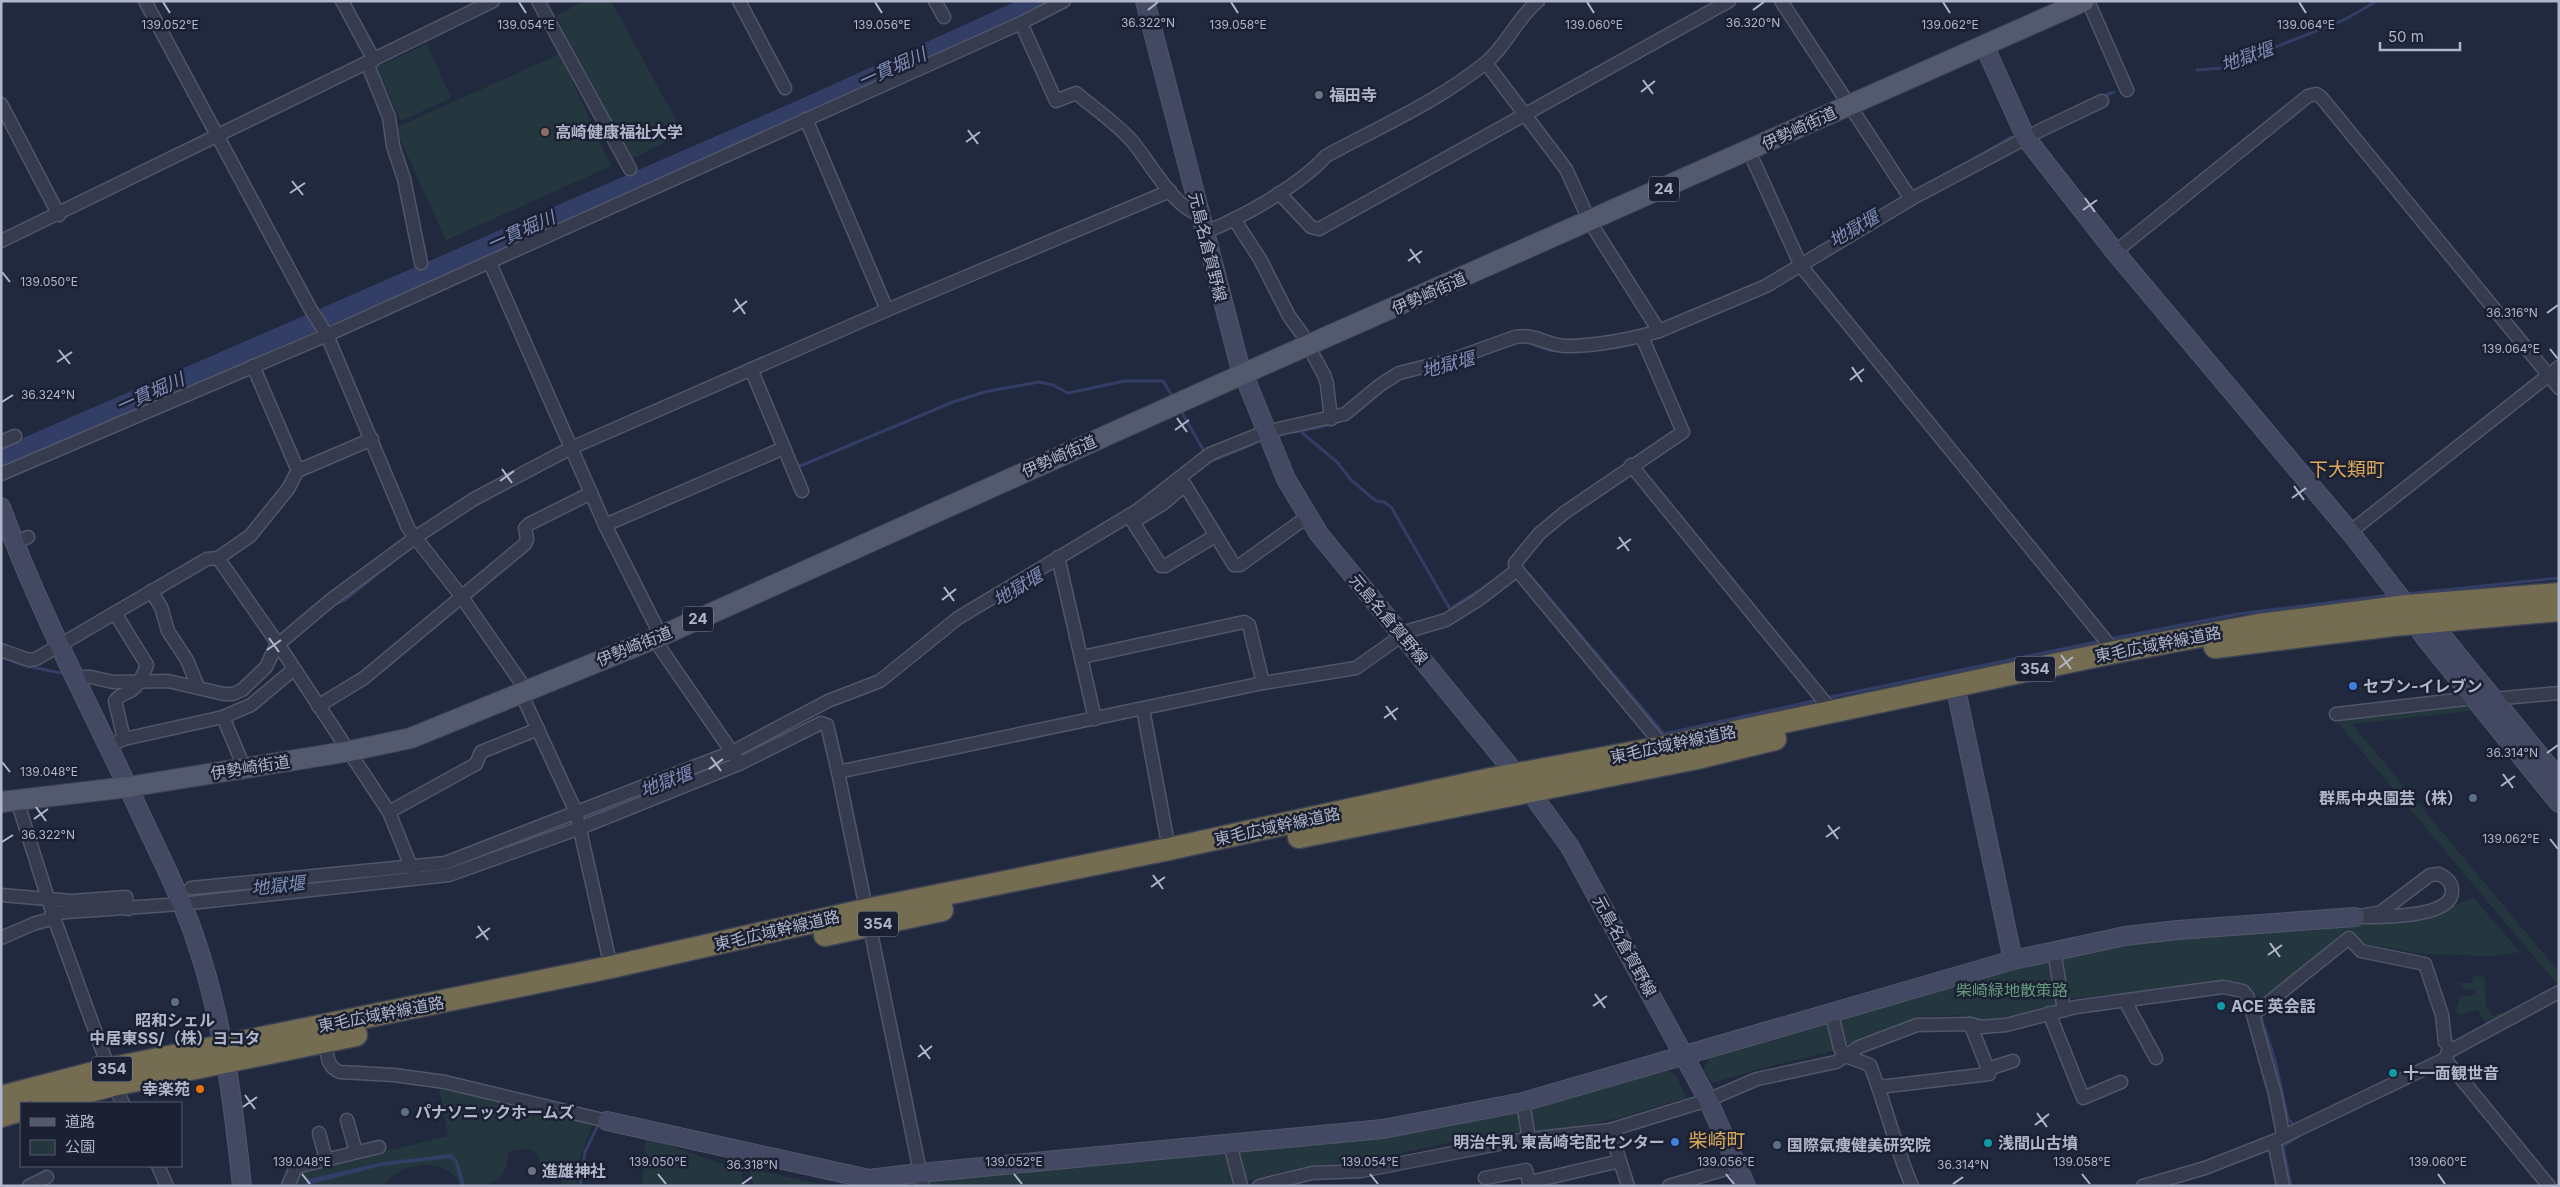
<svg xmlns="http://www.w3.org/2000/svg" width="2560" height="1187" viewBox="0 0 2560 1187" font-family="Inter,'Noto Sans JP',sans-serif">
  <style>
    .green { fill: #24373f }
    .water { fill: #323e65 }
    .lines { fill: none; stroke-linecap: round; stroke-linejoin: round }
    .stream { stroke: #323e65; stroke-width: 3 }
    .river { stroke: #323e65; stroke-width: 19 }
    .street-casing { stroke: #515669; stroke-width: 15 }
    .secondary-casing { stroke: #515669; stroke-width: 20 }
    .primary-casing { stroke: #3f4457; stroke-width: 22 }
    .highway-casing { stroke: #3e4356; stroke-width: 25 }
    .street { stroke: #363b4e; stroke-width: 12 }
    .secondary { stroke: #434962; stroke-width: 18 }
    .primary { stroke: #535a6e; stroke-width: 20 }
    .highway { stroke: #756d52; stroke-width: 22 }
    .ticks { fill: none; stroke: #b1b6ca; stroke-width: 2 }
    .worship-dot { fill: #6b7280; stroke: #1b2133; stroke-width: 2 }
    .education-dot { fill: #8d6e63; stroke: #1b2133; stroke-width: 2 }
    .shop-dot { fill: #3f7fe0; stroke: #1b2133; stroke-width: 2 }
    .service-dot { fill: #5c6f8a; stroke: #1b2133; stroke-width: 2 }
    .culture-dot { fill: #0f9aa8; stroke: #1b2133; stroke-width: 2 }
    .food-dot { fill: #e8710a; stroke: #1b2133; stroke-width: 2 }
    .labels { text-anchor: middle; stroke-width: 5; stroke-linejoin: round; paint-order: stroke }
    .shield { fill: #1b2133; stroke: #84899d; stroke-width: 1 }
    .shield-label { font-size: 15px; font-weight: bold; fill: #b1b6ca }
    .poi-label { font-size: 16px; font-weight: bold; fill: #b1b6ca; stroke: #1b2133; text-anchor: start }
    .street-label { font-size: 16px; fill: #b1b6ca; stroke: #1b2133 }
    .park-label { font-size: 16px; fill: #679c7c; stroke: #1b2133 }
    .water-label { font-size: 18px; font-style: italic; fill: #7f8db8; stroke: #1b2133 }
    .quarter-label { font-size: 19px; fill: #dcaa59; stroke: #1b2133 }
    .ticks-label { font-size: 12px; text-anchor: middle; fill: #b1b6ca; stroke: #1b2133; stroke-width: 5; stroke-linejoin: round; paint-order: stroke }
  </style>
  <rect width="100%" height="100%" fill="#21293e"/>
  <!-- green -->
  <g class="green">
    <path d="M585,1H611L683,133L632,159L556,16Z"/>
    <path d="M427,44L451,98L401,121L377,67Z"/>
    <path d="M560,54L611,166L446,240L395,128Z"/>
    <path d="M2467,705L2470,711L2352,724L2559,972V981L2556,983L2338,723L2340,719Z"/>
    <path d="M2473,897L2520,952L2491,956L2424,954L2365,944L2349,931L2261,1000L2250,987L2226,981L2070,999L2060,960L2065,954L2186,935L2439,913Z"/>
    <path d="M2044,959L2049,963L2058,1001L2055,1004L2006,1018L1974,1020L1963,1015L1919,1017L1848,1044L1845,1042L1838,1021L1842,1014Z"/>
    <path d="M2474,976L2485,977L2486,1005L2492,1016L2503,1012L2504,1015L2485,1023L2478,1010L2459,1015L2456,1010L2460,997L2476,994L2474,990L2462,988L2459,983H2472Z"/>
    <path d="M1822,1020L1828,1023L1836,1045L1833,1051L1759,1069L1712,1083L1704,1070L1709,1057Z"/>
    <path d="M1663,1069L1676,1075L1686,1098L1619,1118L1541,1134L1534,1129L1528,1110L1534,1103Z"/>
    <path d="M439,1088L593,1124L580,1158L577,1186H563L559,1170L549,1169L540,1164L538,1155L528,1148L508,1152C507,1185 489,1186 461,1186C448,1155 400,1161 382,1186H295L303,1171L448,1136Z"/>
    <path d="M1518,1110L1523,1127L1521,1131L1470,1141L1452,1142L1364,1161L1308,1166L1245,1181L1238,1154L1243,1150Z"/>
    <path d="M651,1139L742,1171V1186H642L645,1140Z"/>
    <path d="M1218,1151L1227,1155L1232,1186H928L927,1180Z"/>
    <path d="M750,1169L829,1186H753Z"/>
  </g>
  <!-- water -->
  <path class="water" d="M452,1154L458,1161L465,1186H461L455,1163L450,1158L381,1166L304,1186L308,1179L383,1162Z"/>
  <g class="lines">
    <!-- stream -->
    <g class="stream">
      <path d="M2197,70L2222,68L2344,20L2377,1"/>
      <path d="M2101,97L2114,92"/>
      <path d="M1974,159L2011,137"/>
      <path d="M1529,343L1549,350L1561,351"/>
      <path d="M1460,363L1483,355"/>
      <path d="M1180,409L1205,453"/>
      <path d="M1300,431L1337,462L1351,480L1376,501L1384,502L1391,507L1450,609L1492,582"/>
      <path d="M1294,432C1325,426 1343,426 1368,403"/>
      <path d="M1209,462L1253,444"/>
      <path d="M797,464L800,466L953,402L984,392L1039,382L1053,385L1068,393L1125,381H1163L1173,397"/>
      <path d="M1529,574L1664,734L1818,700"/>
      <path d="M2406,594L2559,578"/>
      <path d="M332,606L345,600L391,563"/>
      <path d="M2110,639L2238,614L2390,595"/>
      <path d="M1,657L26,666L66,674"/>
      <path d="M1826,698L2101,641"/>
      <path d="M581,818L630,798"/>
      <path d="M506,846L575,820"/>
      <path d="M186,896L411,873"/>
      <path d="M2261,1017L2275,1060L2288,1119L2292,1123"/>
      <path d="M580,1186L585,1152L597,1127"/>
      <path d="M2291,1186L2283,1146L2299,1136"/>
    </g>
    <!-- river -->
    <path class="river" d="M1,458L802,109L1040,1"/>
    <defs>
      <g id="street">
        <path d="M145,1L311,310L327,335L408,528L461,596L527,691"/>
        <path d="M342,1L374,60"/>
        <path d="M538,1L630,169"/>
        <path d="M739,1L785,88"/>
        <path d="M935,1L944,17"/>
        <path d="M1781,1L1911,199"/>
        <path d="M2088,1L2127,90"/>
        <path d="M1021,23L1056,101L1076,93C1094,108 1116,123 1132,141C1149,161 1175,210 1200,214"/>
        <path d="M367,63L389,117L393,146L404,179L421,263"/>
        <path d="M1486,63L1566,169L1590,222L1659,331"/>
        <path d="M1,104L59,215"/>
        <path d="M806,119L887,310"/>
        <path d="M1749,151L1801,266L2115,652"/>
        <path d="M1279,193L1311,227L1319,229L1729,1"/>
        <path d="M1234,219L1260,259L1289,316L1302,334L1324,375L1327,384L1331,419"/>
        <path d="M1205,232C1242,218 1300,185 1326,156C1379,127 1437,102 1484,64C1506,47 1516,19 1538,1"/>
        <path d="M1,241L493,1"/>
        <path d="M2115,252L2308,96L2316,94L2321,97L2559,388"/>
        <path d="M490,263L605,525L661,636"/>
        <path d="M253,366L296,466L302,469L372,439"/>
        <path d="M751,369L802,491"/>
        <path d="M1,442L15,436"/>
        <path d="M1631,465L1832,711"/>
        <path d="M1,474L327,335L1021,23L1064,1"/>
        <path d="M605,525L784,448"/>
        <path d="M2350,532L2559,367"/>
        <path d="M1215,536L1165,566H1161L1133,522L1164,503L1185,485L1234,565H1240L1307,517"/>
        <path d="M14,543L28,537"/>
        <path d="M1058,557L1095,719"/>
        <path d="M218,558L250,536L288,489L299,468"/>
        <path d="M1517,570L1664,747"/>
        <path d="M151,591L161,607L168,631L187,660L198,687"/>
        <path d="M115,613L147,665C143,674 140,684 132,690C126,694 120,694 115,701L124,739"/>
        <path d="M654,639L736,758"/>
        <path d="M1,650L29,660L36,659L207,559L218,558L278,644L389,812L414,874"/>
        <path d="M1082,657L1244,622L1249,625L1263,683"/>
        <path d="M75,677H91L113,682L168,681L224,694H233L242,690L266,667L276,646L332,599L416,537L474,499L571,448L887,310L1170,191"/>
        <path d="M521,693L576,812L611,967"/>
        <path d="M318,706L364,678L525,544L527,539L525,528L529,524L591,493"/>
        <path d="M1143,709L1169,849"/>
        <path d="M2336,714L2474,698L2493,699L2559,693"/>
        <path d="M223,717L244,767"/>
        <path d="M109,746L124,739L223,717L251,705L294,669"/>
        <path d="M838,772L1263,683L1356,668L1408,631L1446,620L1478,600L1517,570L1515,563L1539,534L1564,513L1683,432L1642,337"/>
        <path d="M17,800L54,918L109,1069"/>
        <path d="M389,812L476,764L481,752L538,729"/>
        <path d="M2439,874C2446,878 2452,882 2452,891C2453,919 2375,917 2355,917L2381,912L2430,875Z"/>
        <path d="M191,888L445,863L732,752L828,701L880,681L958,618L1138,510L1210,454L1265,432L1345,414L1380,385L1399,373L1451,360L1515,337C1535,333 1548,346 1567,346C1595,346 1633,339 1659,331L1766,286L1911,199L2041,130L2102,101"/>
        <path d="M1,895L72,901L126,897L128,909"/>
        <path d="M53,913L181,904L449,875L580,828L739,764L821,723L827,725L838,772L923,1186"/>
        <path d="M1,938L33,924L54,918"/>
        <path d="M2054,951L2064,1010"/>
        <path d="M2125,1001L2156,1058"/>
        <path d="M1831,1011L1840,1048L1845,1056L1870,1065C1886,1105 1895,1147 1912,1186"/>
        <path d="M2049,1013L2083,1098L2121,1082"/>
        <path d="M2254,1014L2349,938L2361,951L2425,964L2442,1015L2445,1042L2451,1050"/>
        <path d="M1970,1024L1988,1069L2013,1061"/>
        <path d="M326,1041C327,1053 326,1067 340,1072L394,1075L445,1082L607,1121"/>
        <path d="M2445,1059L2549,1186"/>
        <path d="M113,1085L123,1103"/>
        <path d="M1879,1087L1989,1074"/>
        <path d="M1523,1102L1529,1140"/>
        <path d="M347,1120L356,1152"/>
        <path d="M1610,1130L1620,1161"/>
        <path d="M319,1133L326,1159"/>
        <path d="M2274,1141L2283,1186"/>
        <path d="M1230,1144L1241,1186"/>
        <path d="M158,1166L167,1186"/>
        <path d="M1485,1178L1526,1170L1530,1186"/>
        <path d="M1530,1182L1620,1161L1628,1186"/>
        <path d="M29,1186L47,1177"/>
        <path d="M288,1186L296,1167L379,1147"/>
        <path d="M1259,1186L1312,1173L1361,1171L1519,1140L1610,1130L1708,1100L1757,1079L1836,1062L1859,1047L1917,1025L1970,1024L1982,1027L2006,1025L2076,1007L2223,987L2243,991L2248,997L2275,1094L2283,1134"/>
        <path d="M1669,1186L1739,1165"/>
        <path d="M2143,1186L2205,1168L2274,1141L2445,1059L2448,1052L2559,992"/>
      </g>
      <g id="secondary">
        <path d="M1145,1L1239,363L1286,479L1319,534L1529,790L1570,847L1708,1100L1746,1186"/>
        <path d="M1984,45L2026,138L2115,252L2350,532L2407,606L2415,623L2426,639L2559,803"/>
        <path d="M1,507C40,614 94,714 142,817C160,856 181,896 195,938C223,1019 233,1101 242,1186"/>
        <path d="M2422,617L2443,637L2559,779"/>
        <path d="M1958,699L2013,960"/>
        <path d="M607,1121L869,1179L919,1173L1383,1129L1523,1102L2013,960L2125,936L2178,930L2355,917"/>
      </g>
      <path id="primary" d="M1,802L128,787L350,751L411,738L661,636L1243,374L2084,1"/>
      <g id="highway">
        <path d="M2215,647L2393,625L2559,610"/>
        <path d="M1299,837L1697,758L1775,739"/>
        <path d="M825,935L942,910"/>
        <path d="M1,1097L109,1069L611,967L866,910L1169,849L1491,779L1664,747L2115,652L2259,625L2407,606L2559,594"/>
        <path d="M42,1103L113,1085L356,1035"/>
        <path d="M1,1116L21,1110"/>
      </g>
    </defs>
    <!-- street casing -->
    <use href="#street" class="street-casing"/>
    <!-- secondary casing -->
    <use href="#secondary" class="secondary-casing"/>
    <!-- primary casing -->
    <use href="#primary" class="primary-casing"/>
    <!-- highway casing -->
    <use href="#highway" class="highway-casing"/>
    <!-- street -->
    <use href="#street" class="street"/>
    <!-- secondary -->
    <use href="#secondary" class="secondary"/>
    <!-- primary -->
    <use href="#primary" class="primary"/>
    <!-- highway -->
    <use href="#highway" class="highway"/>
  </g>
  <!-- ticks -->
  <path class="ticks" d="M163,2L170,13M519,2L526,13M875,2L882,13M1231,2L1238,13M1587,2L1594,13M1943,2L1950,13M2299,2L2306,13M1148,10L1158,2M1753,10L1764,2M1643,80L1653,94M1641,92L1655,81M968,130L978,144M966,142L980,132M292,181L303,195M290,193L305,183M2085,198L2095,212M2083,210L2097,200M1410,249L1420,263M1408,261L1422,251M2,272L10,282M735,299L745,314M733,312L747,301M2547,313L2558,305M2550,349L2558,359M59,350L70,364M57,362L72,352M1852,367L1862,382M1850,380L1864,369M2,402L13,395M1177,418L1187,432M1175,430L1189,420M502,469L512,483M500,481L514,471M2294,486L2304,500M2292,498L2306,488M1619,537L1629,551M1617,549L1631,539M944,587L954,601M942,600L956,589M269,638L279,652M267,650L281,640M2061,655L2071,669M2059,668L2073,657M1386,706L1396,720M1384,718L1398,708M2547,753L2558,745M711,757L721,771M2,762L10,772M709,769L723,759M2503,774L2513,788M2501,786L2515,776M36,807L46,821M34,819L48,809M1828,825L1838,839M1826,837L1840,827M2550,839L2558,849M2,842L13,835M1153,875L1163,889M1151,887L1165,877M478,926L488,940M476,938L490,928M2270,943L2280,957M2268,955L2282,945M1595,994L1605,1008M1593,1006L1607,996M920,1045L930,1059M918,1057L932,1046M245,1095L255,1109M243,1107L257,1097M2037,1113L2047,1127M2035,1125L2049,1114M302,1174L310,1184M658,1174L666,1184M1014,1174L1022,1184M1370,1174L1378,1184M1726,1174L1734,1184M2082,1174L2090,1184M2438,1174L2445,1184M742,1184L752,1177M1953,1184L1963,1177"/>
  <!-- markers -->
  <g class="worship-dot">
    <circle cx="1319" cy="95" r="5"/>
    <circle cx="532" cy="1171" r="5"/>
  </g>
  <circle class="education-dot" cx="545" cy="132" r="5"/>
  <g class="shop-dot">
    <circle cx="2353" cy="686" r="5"/>
    <circle cx="1675" cy="1142" r="5"/>
  </g>
  <g class="service-dot">
    <circle cx="2473" cy="798" r="5"/>
    <circle cx="175" cy="1002" r="5"/>
    <circle cx="405" cy="1112" r="5"/>
    <circle cx="1777" cy="1145" r="5"/>
  </g>
  <g class="culture-dot">
    <circle cx="2221" cy="1006" r="5"/>
    <circle cx="2393" cy="1073" r="5"/>
    <circle cx="1988" cy="1143" r="5"/>
  </g>
  <circle class="food-dot" cx="200" cy="1089" r="5"/>
  <g class="labels">
    <!-- shield labels -->
    <g class="shield">
      <rect x="1649" y="176.5" width="30" height="25" rx="4"/>
      <rect x="683" y="606.5" width="30" height="25" rx="4"/>
      <rect x="2015" y="656.5" width="40" height="25" rx="4"/>
      <rect x="858" y="911.5" width="40" height="25" rx="4"/>
      <rect x="92" y="1056.5" width="40" height="25" rx="4"/>
    </g>
    <g class="shield-label">
      <text x="1664" y="194">24</text>
      <text x="698" y="624">24</text>
      <text x="2035" y="674">354</text>
      <text x="878" y="929">354</text>
      <text x="112" y="1074">354</text>
    </g>
    <!-- poi labels -->
    <g class="poi-label">
      <text x="1329" y="101">福田寺</text>
      <text x="555" y="138">高崎健康福祉大学</text>
      <text x="2363" y="692">セブン-イレブン</text>
      <text x="2463" y="804" text-anchor="end">群馬中央園芸（株）</text>
      <text x="2231" y="1012">ACE 英会話</text>
      <text x="175" y="1026" text-anchor="middle">昭和シェル<tspan x="175" dy="18">中居東SS/（株）ヨコタ</tspan></text>
      <text x="2403" y="1079">十一面観世音</text>
      <text x="190" y="1095" text-anchor="end">幸楽苑</text>
      <text x="415" y="1118">パナソニックホームズ</text>
      <text x="1665" y="1148" text-anchor="end">明治牛乳 東高崎宅配センター</text>
      <text x="1998" y="1149">浅間山古墳</text>
      <text x="1787" y="1151">国際氣痩健美研究院</text>
      <text x="542" y="1177">進雄神社</text>
    </g>
    <!-- street labels -->
    <g class="street-label">
      <text transform="translate(1799 128) rotate(-25)" y="6">伊勢崎街道</text>
      <text transform="translate(1208 247) rotate(76)" y="6">元島名倉賀野線</text>
      <text transform="translate(1429 293) rotate(-24)" y="6">伊勢崎街道</text>
      <text transform="translate(1059 456) rotate(-24)" y="6">伊勢崎街道</text>
      <text transform="translate(1389 619) rotate(50)" y="6">元島名倉賀野線</text>
      <text transform="translate(2158 644) rotate(-11)" y="6">東毛広域幹線道路</text>
      <text transform="translate(634 646) rotate(-22)" y="6">伊勢崎街道</text>
      <text transform="translate(1673 744) rotate(-12)" y="6">東毛広域幹線道路</text>
      <text transform="translate(250 767) rotate(-9)" y="6">伊勢崎街道</text>
      <text transform="translate(1277 826) rotate(-12)" y="6">東毛広域幹線道路</text>
      <text transform="translate(777 930) rotate(-13)" y="6">東毛広域幹線道路</text>
      <text transform="translate(1625 946) rotate(61)" y="6">元島名倉賀野線</text>
      <text transform="translate(381 1014) rotate(-11)" y="6">東毛広域幹線道路</text>
    </g>
    <!-- park labels -->
    <g class="park-label">
      <text x="2012" y="996">柴崎緑地散策路</text>
    </g>
    <!-- water labels -->
    <g class="water-label">
      <text transform="translate(2247 57) rotate(-19)" y="6">地獄堰</text>
      <text transform="translate(892 68) rotate(-24)" y="6">一貫堀川</text>
      <text transform="translate(1854 229) rotate(-30)" y="6">地獄堰</text>
      <text transform="translate(521 231) rotate(-24)" y="6">一貫堀川</text>
      <text transform="translate(1448 365) rotate(-15)" y="6">地獄堰</text>
      <text transform="translate(150 393) rotate(-24)" y="6">一貫堀川</text>
      <text transform="translate(1018 588) rotate(-31)" y="6">地獄堰</text>
      <text transform="translate(666 782) rotate(-21)" y="6">地獄堰</text>
      <text transform="translate(278 886) rotate(-6)" y="6">地獄堰</text>
    </g>
    <!-- quarter labels -->
    <g class="quarter-label">
      <text x="2347" y="476">下大類町</text>
      <text x="1717" y="1147">柴崎町</text>
    </g>
  </g>
  <g class="ticks-label">
    <text x="1148" y="27">36.322°N</text>
    <text x="1753" y="27">36.320°N</text>
    <text x="170" y="29">139.052°E</text>
    <text x="526" y="29">139.054°E</text>
    <text x="882" y="29">139.056°E</text>
    <text x="1238" y="29">139.058°E</text>
    <text x="1594" y="29">139.060°E</text>
    <text x="1950" y="29">139.062°E</text>
    <text x="2306" y="29">139.064°E</text>
    <text x="49" y="286">139.050°E</text>
    <text x="2512" y="317">36.316°N</text>
    <text x="2511" y="353">139.064°E</text>
    <text x="48" y="399">36.324°N</text>
    <text x="2512" y="757">36.314°N</text>
    <text x="49" y="776">139.048°E</text>
    <text x="48" y="839">36.322°N</text>
    <text x="2511" y="843">139.062°E</text>
    <text x="302" y="1166">139.048°E</text>
    <text x="658" y="1166">139.050°E</text>
    <text x="1014" y="1166">139.052°E</text>
    <text x="1370" y="1166">139.054°E</text>
    <text x="1726" y="1166">139.056°E</text>
    <text x="2082" y="1166">139.058°E</text>
    <text x="2438" y="1166">139.060°E</text>
    <text x="752" y="1169">36.318°N</text>
    <text x="1963" y="1169">36.314°N</text>
  </g>
  <!-- border -->
  <rect width="2560" height="1187" fill="none" stroke="#b1b6ca" stroke-width="5"/>
  <!-- legend -->
  <rect x="20" y="1102" width="162" height="65" fill="#1b2133" stroke="#575d6f"/>
  <rect x="30" y="1118" width="25" height="8" fill="#535a6e" stroke="#575d6f"/>
  <text x="65" y="1127" font-size="15" fill="#b1b6ca">道路</text>
  <rect x="30" y="1140" width="25" height="15" fill="#24373f" stroke="#575d6f"/>
  <text x="65" y="1152" font-size="15" fill="#b1b6ca">公園</text>
  <!-- scale -->
  <path d="M2380 42v8h80v-8" fill="none" stroke="#b1b6ca" stroke-width="2.5"/>
  <text x="2388" y="42" font-size="15" fill="#b1b6ca" stroke="#1b2133" stroke-width="4" paint-order="stroke">50 m</text>
</svg>
